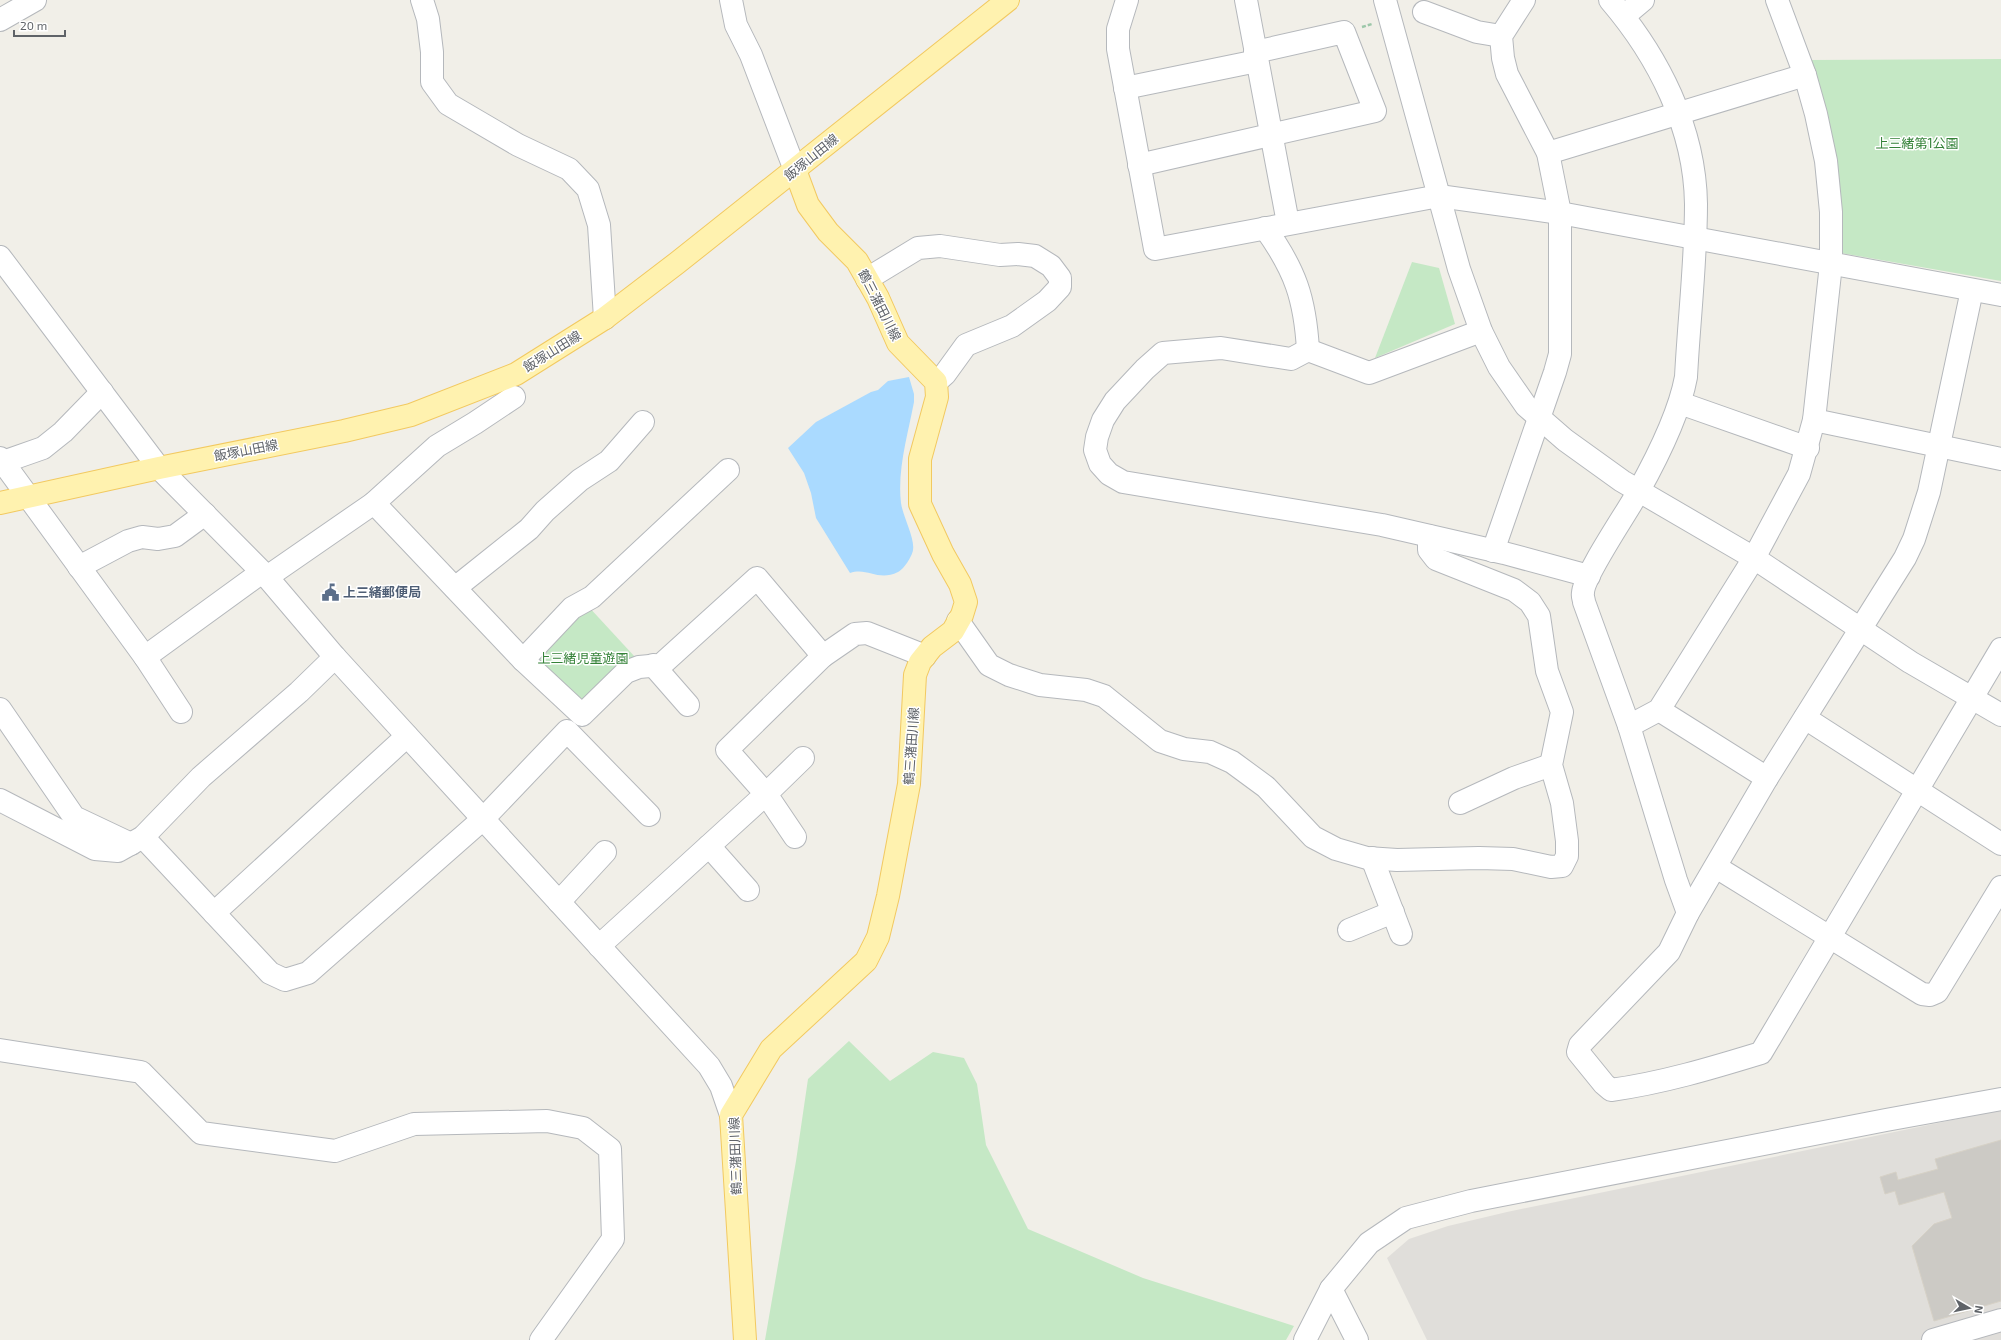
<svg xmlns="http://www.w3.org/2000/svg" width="2001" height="1340" viewBox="0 0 2001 1340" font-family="'Exo 2','Noto Sans JP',sans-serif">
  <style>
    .industrial { fill: #e0deda }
    .green { fill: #c5e8c5 }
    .water { fill: #aadaff }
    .building { fill: #cccac5; stroke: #d6d1c6 }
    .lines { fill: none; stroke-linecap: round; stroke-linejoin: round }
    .minor-casing { stroke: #b5b8bc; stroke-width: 24 }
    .major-casing { stroke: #f2c960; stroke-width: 24 }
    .path { stroke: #9cc7a9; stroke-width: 2.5; stroke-dasharray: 4 2; stroke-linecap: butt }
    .minor { stroke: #fff; stroke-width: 22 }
    .major { stroke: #fff2af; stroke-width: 22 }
    .labels { text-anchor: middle; stroke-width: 3; stroke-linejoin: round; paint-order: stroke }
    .park-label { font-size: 13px; fill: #348238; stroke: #fff }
    .street-label { font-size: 13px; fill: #5f6368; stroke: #fff }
    .service-label { font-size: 13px; font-weight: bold; fill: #4e5e75; stroke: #fff; text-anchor: start }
  </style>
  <rect width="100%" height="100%" fill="#f1efe8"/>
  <!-- industrial -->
  <path class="industrial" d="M2001,1110V1340H1427L1387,1258L1409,1239L1448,1226L1507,1212Z"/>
  <!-- green -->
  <g class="green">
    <path d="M2001,59V281L1841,253L1811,60Z"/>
    <path d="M1412,262L1439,268L1455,324L1375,358Z"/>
    <path d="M587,605L635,657L581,709L531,659Z"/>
    <path d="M849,1041L890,1081L933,1052L964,1058L977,1084L986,1145L1028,1229L1143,1278L1294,1326L1286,1340H765L796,1161L808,1079Z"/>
  </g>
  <!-- water -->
  <path class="water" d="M909,377L914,394V402C908,434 897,470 901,503C903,517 915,538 913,550C912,557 903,570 898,572C878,582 868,567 850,573L816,518L811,493L804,473L788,448L816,422L871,392L878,390L888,381Z"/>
  <!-- building -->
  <path class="building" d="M2001,1140V1301L1934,1321L1912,1246L1934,1224L1952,1218L1944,1192L1899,1205L1895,1191L1885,1194L1880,1177L1896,1172L1898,1180L1938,1169L1935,1159Z"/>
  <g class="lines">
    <defs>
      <g id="minor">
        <path d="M422,0L428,19L432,52V82L448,104L518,145L569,169L588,189L599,225L605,318"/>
        <path d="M731,0L736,25L751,55L795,170"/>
        <path d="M1127,0L1118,29V49L1155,249L1439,196L1560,213L2001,295"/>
        <path d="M1246,0L1288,223"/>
        <path d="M1385,0L1459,269L1481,331L1499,367L1526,406L1565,440L1622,481L1754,558L1910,662L2001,715"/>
        <path d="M1610,0C1658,56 1695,128 1696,204C1696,261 1689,319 1686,377C1679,415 1657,458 1638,492C1628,511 1583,576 1583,593C1582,596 1584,599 1584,602L1629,726L1676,880L1688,913L1669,952L1580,1045L1578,1052L1604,1084L1611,1090C1662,1083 1712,1068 1761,1053L2001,649"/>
        <path d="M1424,12L1477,32L1501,36"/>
        <path d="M1624,16L1643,0"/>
        <path d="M0,20L35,0"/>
        <path d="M1125,88L1257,61"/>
        <path d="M1548,153L1805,75"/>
        <path d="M1139,165L1375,111L1344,32L1255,52"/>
        <path d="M1265,228C1295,270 1305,298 1308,350"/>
        <path d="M0,257L159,468L267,577L335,657L709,1066L721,1086L731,1115"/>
        <path d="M867,279L918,248L940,246L1000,255L1018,254L1035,256L1051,266L1060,278V287L1047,301L1012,326L966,345L945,374L936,382"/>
        <path d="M1481,331L1369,373L1308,350L1291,359L1221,348L1163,353L1145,369L1115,401L1103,420L1097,437L1095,450L1100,464L1109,474L1123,482L1382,525L1504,553L1589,576"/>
        <path d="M1680,403L1808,448"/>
        <path d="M1814,420L2001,459"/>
        <path d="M0,458L145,657L181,712"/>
        <path d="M3,462L43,448L63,432L102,392"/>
        <path d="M374,503L437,446L475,423L514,397"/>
        <path d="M1493,551L1555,372L1560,354V213L1548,153L1507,74L1503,58L1501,36L1524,0"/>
        <path d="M79,567L128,541L142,537L158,539L175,536L205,514"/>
        <path d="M267,577L374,503L523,660L582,715L626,672L639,667L661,665L757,578L823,656L855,634L867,633L925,656"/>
        <path d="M455,588L529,529L545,511L580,480L609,461L643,422"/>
        <path d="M958,621L989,665L1009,675L1040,685L1086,690L1104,696L1160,741L1184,749L1210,752L1232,762L1266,787L1313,837L1336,849L1367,858L1397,860L1479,858L1513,859L1551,867L1562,866L1567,856V841L1562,803L1551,765L1562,712L1547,671L1539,616L1530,602L1514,590L1436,559L1429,550V536"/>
        <path d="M145,657L262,572"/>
        <path d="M523,660L572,608L592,597L728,470"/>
        <path d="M653,665L688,705"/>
        <path d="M0,709L74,817L131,844"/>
        <path d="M1659,710L1767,778"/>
        <path d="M1805,718L2001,844"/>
        <path d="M1629,726L1659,710L1754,558L1799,474L1814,420L1831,264V212L1826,161L1816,114L1805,75L1777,0"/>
        <path d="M0,800L95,849L118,851L143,837L201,777L299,692L335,657"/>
        <path d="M1460,803L1514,778L1551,765"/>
        <path d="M143,837L270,973L285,980L308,973L483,819L567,731L649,815"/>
        <path d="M795,837L766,794L803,758"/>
        <path d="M709,846L748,890"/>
        <path d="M1372,858L1401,934"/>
        <path d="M1716,867L1922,994L1930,995L1937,992L2001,887"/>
        <path d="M559,902L605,852"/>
        <path d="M214,913L407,736"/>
        <path d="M1688,913L1767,778L1905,558L1914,539L1929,492L1972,290"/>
        <path d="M1349,930L1393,912"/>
        <path d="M599,946L766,794L727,750L823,656"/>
        <path d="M0,1050L141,1072L201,1133L335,1151L414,1124L547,1121L583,1128L610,1149L613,1239L541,1340"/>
        <path d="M1331,1289L1357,1340"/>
        <path d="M1305,1340L1331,1289L1369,1243L1406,1218L1471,1201L1886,1120L2001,1099"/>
        <path d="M1933,1340L2001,1320"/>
      </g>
      <g id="major">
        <path d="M0,503L159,468L344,431L411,415L516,374L605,318L677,263L1008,0"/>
        <path d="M745,1340L731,1115L771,1049L866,961L878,937L888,896L909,784L915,675L920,662L932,647L953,631L962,615L966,602L960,584L943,554L920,504V459L937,397L936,382L898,343L878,298L857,261L828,232L808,205L795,170"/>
      </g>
    </defs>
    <!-- minor casing -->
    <use href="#minor" class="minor-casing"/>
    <!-- major casing -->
    <use href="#major" class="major-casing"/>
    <!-- path -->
    <path class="path" d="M1362,27L1372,24"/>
    <!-- minor -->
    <use href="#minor" class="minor"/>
    <!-- major -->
    <use href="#major" class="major"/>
  </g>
  <!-- icons -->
  <defs>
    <symbol id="civic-bare" viewBox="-9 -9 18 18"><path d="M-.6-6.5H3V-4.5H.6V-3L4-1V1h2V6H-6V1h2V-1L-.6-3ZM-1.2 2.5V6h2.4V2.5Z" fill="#5c6f8a" stroke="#fff" stroke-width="2.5" paint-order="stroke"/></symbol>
  </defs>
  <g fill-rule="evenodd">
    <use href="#civic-bare" x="318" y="580" width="25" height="25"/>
  </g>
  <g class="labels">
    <!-- park labels -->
    <g class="park-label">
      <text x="1917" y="148">上三緒第1公園</text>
      <text x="583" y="663">上三緒児童遊園</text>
    </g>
    <!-- street labels -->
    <g class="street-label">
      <text transform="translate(811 157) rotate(-39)" y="5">飯塚山田線</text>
      <text transform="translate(880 305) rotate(63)" y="5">鶴三潴田川線</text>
      <text transform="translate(552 351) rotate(-32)" y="5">飯塚山田線</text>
      <text transform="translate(246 450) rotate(-11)" y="5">飯塚山田線</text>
      <text transform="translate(911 746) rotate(-86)" y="5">鶴三潴田川線</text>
      <text transform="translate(735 1156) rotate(-92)" y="5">鶴三潴田川線</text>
    </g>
    <!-- service labels -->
    <g class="service-label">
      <text x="343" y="597">上三緒郵便局</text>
    </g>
  </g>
  <!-- north arrow -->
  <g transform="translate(1969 1308) rotate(99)" stroke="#ffffff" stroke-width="3" paint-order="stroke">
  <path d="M0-3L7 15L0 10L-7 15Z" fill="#5f6368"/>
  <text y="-6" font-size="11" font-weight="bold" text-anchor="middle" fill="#5f6368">N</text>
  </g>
  <!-- scale -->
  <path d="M14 30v6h51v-6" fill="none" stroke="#5f6368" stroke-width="2"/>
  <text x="20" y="30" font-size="12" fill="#5f6368" stroke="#ffffff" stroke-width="3" paint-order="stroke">20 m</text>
</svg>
